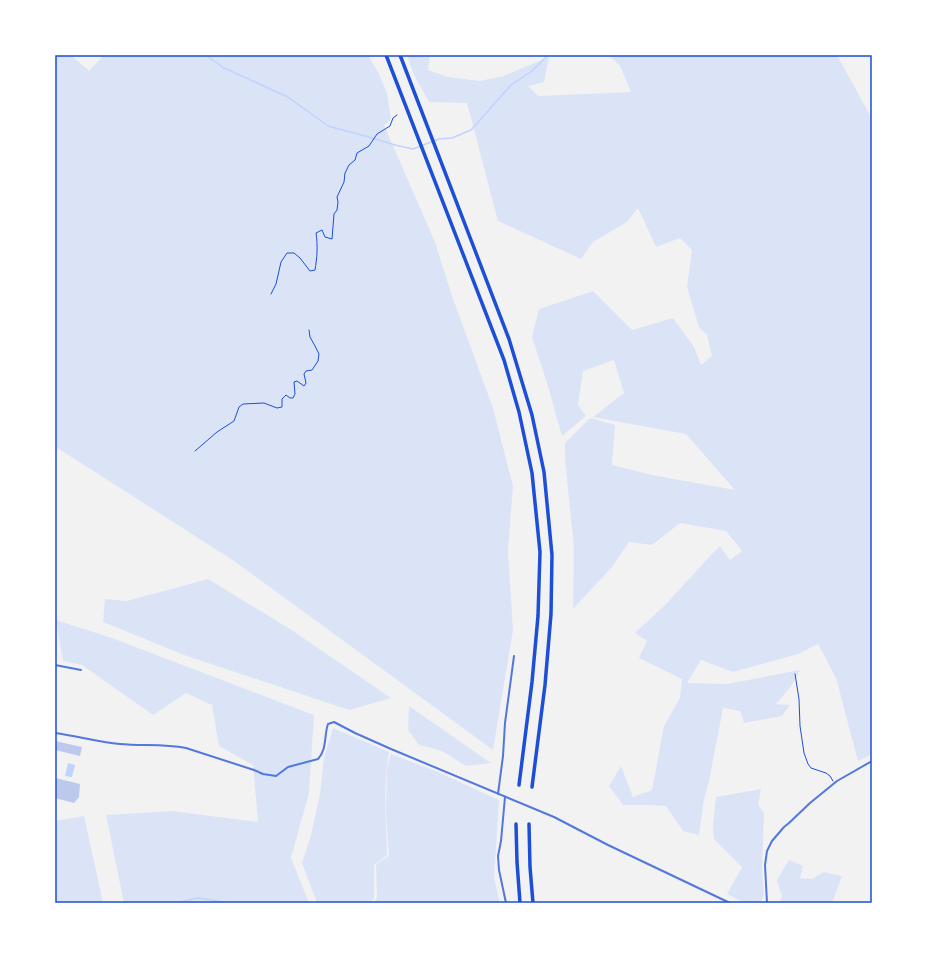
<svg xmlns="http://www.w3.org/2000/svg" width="927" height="958" viewBox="0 0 927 958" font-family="'Alegreya Sans',sans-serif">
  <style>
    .green { fill: #dbe4f7 }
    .water { fill: #bfd3fe }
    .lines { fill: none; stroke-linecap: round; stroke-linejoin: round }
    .stream { stroke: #bfd3fe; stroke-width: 1.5 }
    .building { fill: #bdc9ec }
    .path { stroke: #1d4ed8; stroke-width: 1 }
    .minor { stroke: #5277de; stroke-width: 2 }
    .motorway { stroke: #1d4ed8; stroke-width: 3.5 }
    .neatline { fill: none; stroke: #1d4ed8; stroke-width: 1.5 }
  </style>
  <rect width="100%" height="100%" fill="#f2f2f2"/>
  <!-- green -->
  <g class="green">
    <path d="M55,55H71L89,71L104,55H368L379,74L387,93L391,119L384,125L435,242L452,296L493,408L513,486L508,550L513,630L493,750L234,561L56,447L55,445Z"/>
    <path d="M407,55H430L428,70L448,77L480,81L503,76L549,57L544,82L528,86L538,96L631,92L620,66L609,55H837L872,119V754L858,761L836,678L818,644L798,654L733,672L701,660L687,683L727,684L800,670L792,685L776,704L790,705L782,716L744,723L740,711L723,708L709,781L704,799L699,835L683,831L666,806L649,805H623L609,786L621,766L633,797L652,790L664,726L680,698L682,679L639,658L647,641L635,633L665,605L712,554L720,546L730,560L742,551L726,531L680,523L652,545L629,542L612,567L573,609L574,548L565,459V443L590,418L615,425L612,465L652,475L735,490L686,434L593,417L624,393L614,360L583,371L578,405L586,416L562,436L547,383L532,337L539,309L593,291L632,330L673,318L694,347L701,365L712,356L707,335L699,327L687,287L692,250L680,238L656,247L638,208L627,222L593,242L581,259L498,221L467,103L429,102L413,73Z"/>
    <path d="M208,579L290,629L391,698L349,710L184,655L103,622L105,599L127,601Z"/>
    <path d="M56,620L112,638L314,715L309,793L291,858L309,903H124L106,815L172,811L258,822L253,765L219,746L212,705L186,693L153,715L82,665L63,661Z"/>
    <path d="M409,706L491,763L466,766L442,751L419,745L408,730Z"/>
    <path d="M333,728L389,752C383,786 386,821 387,855L374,865V898L370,903H317L302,863L311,835L320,794L324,758Z"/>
    <path d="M391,754L438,772L499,800L494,878L500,903H374L377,897L376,864L389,856L386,815L387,768Z"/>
    <path d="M761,789L758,805L764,813L762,869L764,893L761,903H745L727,894L742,867L714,839L713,825L716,797Z"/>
    <path d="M84,816L103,903H55V821Z"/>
    <path d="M789,860L803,866L800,878L812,879L824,872L842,876L832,903H779L782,897L777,880Z"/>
  </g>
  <!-- water -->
  <path class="water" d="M68,763L75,765L72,777L65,776Z"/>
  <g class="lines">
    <!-- stream -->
    <g class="stream">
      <path d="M206,55L224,68L288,97L328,126L369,137L395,145L413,149L439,139L452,138L471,130L511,85L532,71L548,55"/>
      <path d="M55,902L57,903"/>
      <path d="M175,903L198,898L231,903"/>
    </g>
  </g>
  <!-- building -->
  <g class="building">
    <path d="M55,741L82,747L80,756L55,750Z"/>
    <path d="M55,778L80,784L79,797L74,803L55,798Z"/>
  </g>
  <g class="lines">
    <!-- path -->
    <g class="path">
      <path d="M271,294L276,284L281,262L287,253H294L300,258L310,271L315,270C317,258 318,246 316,233L322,230L325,237L332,239L334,214L337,210L338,202L337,197L344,182L345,173L349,165L355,160L357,153L369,146L377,134L390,126L393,118L397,115"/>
      <path d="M195,451L217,432L234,421L239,407L243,404L264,403L277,408L282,407V399L286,395L290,398H293L295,394L294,382L297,381L304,386L306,383L304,374L306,371L312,370L318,361L319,354L315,346L310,337L309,330"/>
      <path d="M795,674L799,699L800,726L804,753L808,764L811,768L826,773L830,776L833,781"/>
    </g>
    <!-- minor -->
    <g class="minor">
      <path d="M55,665L81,670"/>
      <path d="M55,733C77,736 98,742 120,744C142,746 164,744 186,748L254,770L263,774L276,776L288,767L318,759C327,750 324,735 328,724L334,722L355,733L391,749L554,817L608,845L730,903"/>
      <path d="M498,794L503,756L505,723L514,656"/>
      <path d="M505,797L501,841L498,856L499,870L506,903"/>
      <path d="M767,903L765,865L767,851L772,841L784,827L789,823L810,803L837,781L872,761"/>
    </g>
    <!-- motorway -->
    <g class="motorway">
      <path d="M386,55L504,360L519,412L532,473L540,552L538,616L532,682L519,785"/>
      <path d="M400,55L509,339L532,415L544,472L552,555L551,614L545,685L532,787"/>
      <path d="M516,824L517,862L520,903"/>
      <path d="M529,824L530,867L533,903"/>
    </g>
  </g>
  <!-- border -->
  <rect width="927" height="958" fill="none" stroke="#ffffff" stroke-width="112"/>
  <rect x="56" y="56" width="815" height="846" class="neatline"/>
</svg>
